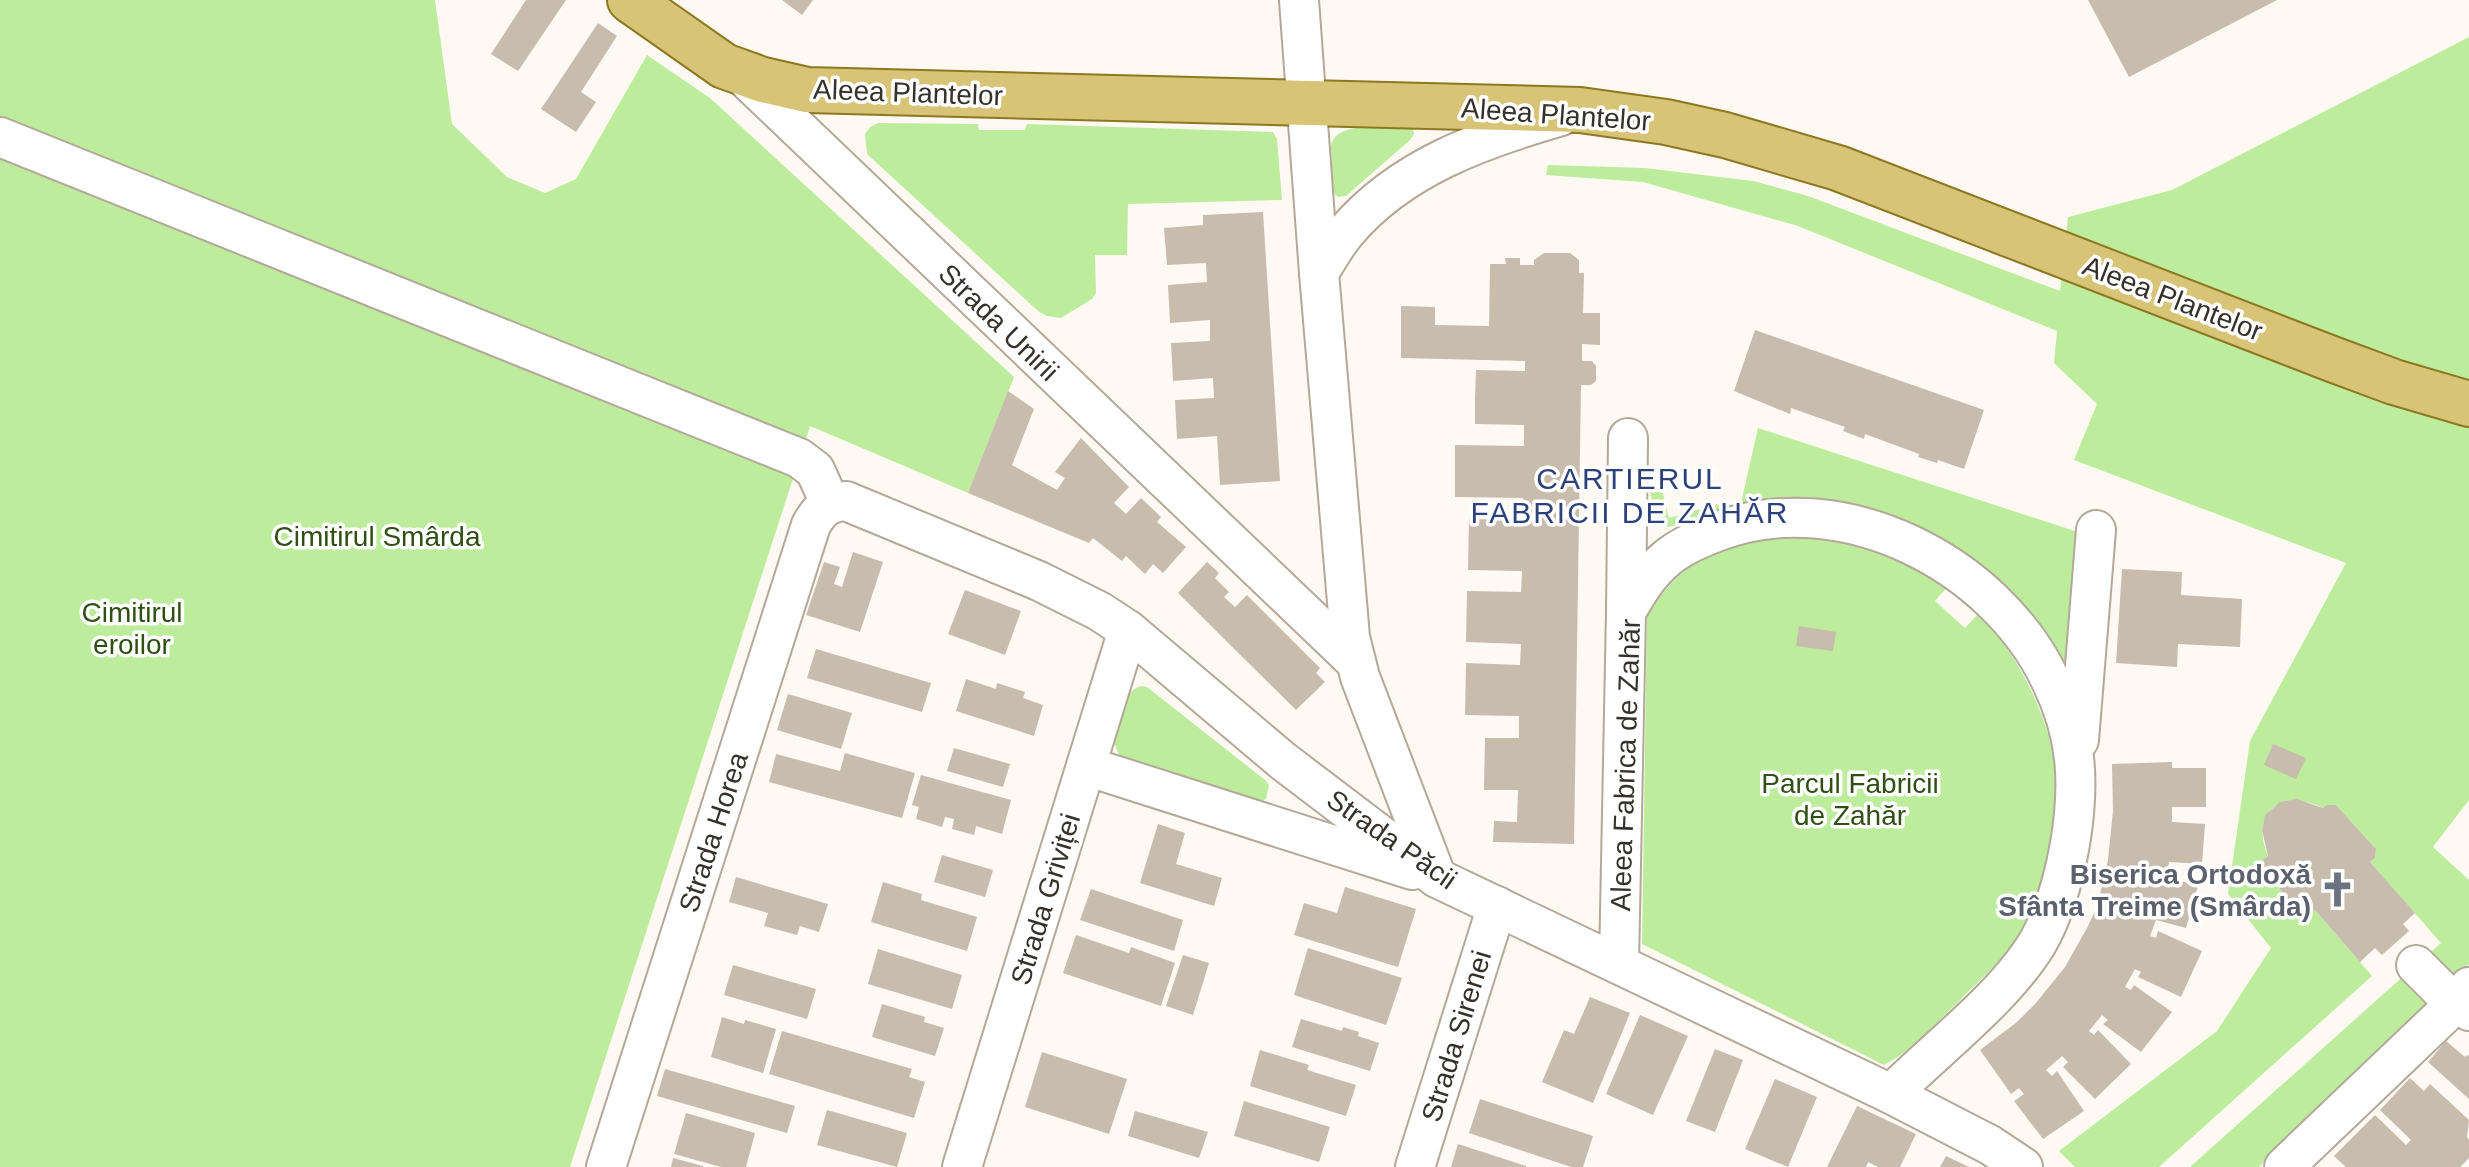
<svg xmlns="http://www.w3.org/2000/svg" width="2469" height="1167" viewBox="0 0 2469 1167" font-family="Arial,sans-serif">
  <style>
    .green { fill: #bded9c }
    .building { fill: #c7bcad }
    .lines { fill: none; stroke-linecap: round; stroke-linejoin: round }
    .minor-casing { stroke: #b3a899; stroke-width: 42 }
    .major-casing { stroke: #8d7721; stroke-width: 48 }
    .minor { stroke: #fff; stroke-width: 38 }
    .major { stroke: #d7c476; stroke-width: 44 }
    .labels { text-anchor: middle; stroke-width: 7; stroke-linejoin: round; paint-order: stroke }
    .street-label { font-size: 28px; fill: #36312b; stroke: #fff }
    .park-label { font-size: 28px; fill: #2f4f13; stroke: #fff }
    .worship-label { font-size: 28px; font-weight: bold; fill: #5b616d; stroke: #fff; text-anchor: end }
    .neighbourhood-label { font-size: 30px; letter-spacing: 2px; fill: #2d417a; stroke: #fff }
  </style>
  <rect width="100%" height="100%" fill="#fef9f3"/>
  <!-- green -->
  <g class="green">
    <path d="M0,0H435L452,124L507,177L545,193L576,179L647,55L710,98L1014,377L968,493L810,426L570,1167H0Z"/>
    <path d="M2469,37V800L2433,847L2469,880V964L2449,985L2424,958L2441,943L2370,862L2375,858L2376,849L2336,805H2328L2323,808C2282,788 2249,811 2268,856L2263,861L2262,869L2302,914L2315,910L2372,976L2159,1167H2075L2059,1151L2217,1031L2271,948L2228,894L2250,741L2346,563L2074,460L2097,404L2054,363L2057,331L1798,226L1643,182L1546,175L1548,165L1645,168L1753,181L1808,196L2060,291L2068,217L2172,190Z"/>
    <path d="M878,123L978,124L979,130H1025L1027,124L1273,132L1277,139L1282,200L1128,204L1127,255H1095L1096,293L1092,299L1061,318L1047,316L1038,311L867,154L865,134L870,127Z"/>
    <path d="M1405,127L1413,129L1414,134L1410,140L1346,196L1338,197L1333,193L1331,147C1333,120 1385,128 1405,127Z"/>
    <path d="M1758,428L2084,534L2074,662H2063L2039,626L1907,523C1872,508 1829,499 1791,498C1775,497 1758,501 1741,503Z"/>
    <path d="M1662,490L1669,518L1718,504L1721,512L1669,527L1658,524L1650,492Z"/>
    <path d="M1801,536C1861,543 1895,555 1948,586L1935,601L1965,628L1979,613C2017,653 2052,720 2056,776C2057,800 2054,825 2050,849C2047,870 2042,893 2033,913C2016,948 1985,975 1958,1002C1935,1024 1913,1050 1884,1065L1642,944L1647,615C1690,551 1727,540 1801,536Z"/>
    <path d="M1141,686L1147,687L1265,780L1269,785L1266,799L1260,802L1123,759C1104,742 1117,693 1141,686Z"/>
    <path d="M2408,972L2435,1001L2259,1167H2190Z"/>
  </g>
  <!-- building -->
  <g class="building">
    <path d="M526,0H566L518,71L491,54Z"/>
    <path d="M782,0H813L802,15Z"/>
    <path d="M2088,0H2277L2129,77Z"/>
    <path d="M598,23L617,36L581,92L596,102L576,132L541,109Z"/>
    <path d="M1263,212L1280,481L1220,485L1217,436L1177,439L1175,400L1214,398L1213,378L1173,381L1172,361L1171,343L1210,341V320L1170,323L1168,285L1207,282L1206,263L1167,265L1164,228L1203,225V215Z"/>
    <path d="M1544,253H1570L1579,260V273H1584L1583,313H1600V345L1582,344V361H1592L1596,366V381L1591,385H1581L1574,844L1493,842L1494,821L1517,822L1518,790H1484L1485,738H1519V716L1465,715L1466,663L1520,665L1521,644L1466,642L1467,591L1521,592L1522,571L1468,570L1469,519L1523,520V498L1455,497V445L1524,446V425L1475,424V398L1476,370L1525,371V361L1401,358V306L1435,307V325L1489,326L1490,264H1506L1505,258H1520V265H1534V260Z"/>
    <path d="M1755,330L1984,410L1964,469L1938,460L1937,463L1918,457L1919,454L1865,434L1864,439L1843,431L1845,427L1791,408L1790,414L1734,391Z"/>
    <path d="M1008,391L1034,409L1012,465L1057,490L1065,478L1055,472L1081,438L1129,487L1114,503L1126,514L1141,498L1161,517L1157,522L1186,547L1163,573L1153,564L1145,574L1126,556L1122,561L1093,538L1089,543L968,493Z"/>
    <path d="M853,552L883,562L860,632L806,615L824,562L840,567L834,584L842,587Z"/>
    <path d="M1207,562L1219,573L1215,578L1229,592L1224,597L1235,607L1247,595L1320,668L1316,673L1325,682L1296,710L1178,593Z"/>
    <path d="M2122,569L2182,572L2181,595L2242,599L2240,647L2178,644L2177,667L2116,663Z"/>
    <path d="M965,590L1021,611L1005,655L948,634Z"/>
    <path d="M1799,626L1836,632L1833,651L1796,646Z"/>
    <path d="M816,649L931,683L922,712L807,678Z"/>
    <path d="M966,679L996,689L997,683L1025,692L1023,698L1043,705L1034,736L956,711Z"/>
    <path d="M788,694L852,713L841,749L777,730Z"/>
    <path d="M2273,744L2306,758L2296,779L2264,765Z"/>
    <path d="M954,748L1010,764L1003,787L947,771Z"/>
    <path d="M845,753L915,773L902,818L769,782L776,754L840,771Z"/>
    <path d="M2172,762V768H2206V807H2172V822L2205,824L2202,864L2169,862L2167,877L2198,886L2186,928L2156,920L2150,936L2156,938L2158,931L2202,951L2181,997L2138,977L2141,972L2135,969L2125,987L2131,990L2134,985L2172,1012L2141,1052L2103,1024L2108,1020L2102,1015L2089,1031L2094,1035L2098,1030L2131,1064L2095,1099L2063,1067L2068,1062L2062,1056L2046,1070L2052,1076L2057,1071L2084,1111L2043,1139L2014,1101L2024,1094L2019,1088L2011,1094L1980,1050L2017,1022L2035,1004L2065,967L2087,928L2097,907L2108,860L2113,811L2112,764Z"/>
    <path d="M921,775L1011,800L1002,834L976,826L974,835L952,829L954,819L945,817L942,827L916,819L919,807L912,805Z"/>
    <path d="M2297,799L2323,808L2327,805H2336L2376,849L2375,858L2370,862L2415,913L2403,924L2409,931L2382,955L2375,948L2360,962L2315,910L2311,914H2302L2262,869L2263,860L2268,856L2262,830L2265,815L2280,802Z"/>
    <path d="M1158,824L1185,833L1176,864L1222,878L1214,906L1140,883Z"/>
    <path d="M942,855L993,870L985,897L934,882Z"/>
    <path d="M736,877L828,904L819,932L800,926L797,935L764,926L768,913L729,902Z"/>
    <path d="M883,882L922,894L921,900L977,917L967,951L871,922Z"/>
    <path d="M1345,887L1416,909L1398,967L1294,935L1304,903L1337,913Z"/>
    <path d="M1091,889L1183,920L1174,951L1080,920Z"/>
    <path d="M1076,935L1129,953L1131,947L1175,963L1161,1006L1063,973Z"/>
    <path d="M1308,948L1402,978L1386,1025L1294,995Z"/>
    <path d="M878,949L962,975L952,1009L868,984Z"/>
    <path d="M1183,955L1209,963L1193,1015L1166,1006Z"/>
    <path d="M733,965L816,989L807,1019L724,995Z"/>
    <path d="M1590,997L1630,1013L1593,1103L1542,1082L1564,1030L1574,1034Z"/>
    <path d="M882,1004L925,1017L924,1022L944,1028L935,1056L872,1037Z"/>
    <path d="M1640,1015L1688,1036L1653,1115L1606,1094Z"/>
    <path d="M722,1017L744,1024L745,1020L776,1029L763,1073L711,1057Z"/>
    <path d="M1301,1019L1342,1031L1343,1027L1359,1032L1358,1036L1379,1043L1370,1071L1292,1047Z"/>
    <path d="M782,1031L912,1069L909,1077L925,1082L914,1118L769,1074Z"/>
    <path d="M2446,1041L2465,1057L2467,1055L2469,1056V1099L2428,1062Z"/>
    <path d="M1715,1049L1743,1060L1715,1132L1686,1121Z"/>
    <path d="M1260,1050L1309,1065L1307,1070L1356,1085L1346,1116L1250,1086Z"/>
    <path d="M1042,1052L1127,1079L1109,1134L1025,1107Z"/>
    <path d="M665,1069L795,1106L787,1133L657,1096Z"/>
    <path d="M2410,1078L2424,1091L2430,1084L2469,1120L2467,1137L2469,1140V1158L2460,1167H2346L2334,1156L2375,1115L2406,1145L2411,1140L2380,1110Z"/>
    <path d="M1775,1079L1817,1097L1788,1167L1745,1149Z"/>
    <path d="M1480,1099L1593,1136L1583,1167H1571L1469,1133Z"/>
    <path d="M1244,1101L1330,1127L1319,1162L1234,1136Z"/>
    <path d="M1857,1106L1916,1134L1900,1167H1878L1868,1162L1866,1167H1827Z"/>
    <path d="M827,1110L907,1133L897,1167L817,1145Z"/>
    <path d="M1135,1111L1208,1132L1199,1158L1128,1136Z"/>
    <path d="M686,1113L755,1133L746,1167H721L674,1154Z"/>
    <path d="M1458,1144L1526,1166V1167H1451Z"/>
    <path d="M1946,1156L1969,1167H1940Z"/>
    <path d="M673,1158L703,1166V1167H671Z"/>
  </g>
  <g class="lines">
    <defs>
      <g id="minor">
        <path d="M1299,0L1319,273L1350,637L1360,677L1437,878"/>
        <path d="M740,73L1355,661"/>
        <path d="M0,137L799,458L815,470L830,503"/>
        <path d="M1319,273C1327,260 1336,244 1346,232C1401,167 1482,139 1561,116"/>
        <path d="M1626,612L1628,438"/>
        <path d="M2079,740L2096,530"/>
        <path d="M1086,766L1412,870"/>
        <path d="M1619,964L1626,612C1637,593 1648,574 1666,559C1681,546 1701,538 1719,531C1843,485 1995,564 2050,679C2078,735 2080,784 2070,844C2064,878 2055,912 2038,942C2005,997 1937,1048 1891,1094"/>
        <path d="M2416,965L2443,992L2469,1011"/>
        <path d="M606,1167L811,525C820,509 828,502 846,501L1039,581L1099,611L1128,630L1283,761L1437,878L1891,1094L1990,1145L2023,1167"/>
        <path d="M962,1167L1128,630"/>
        <path d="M1415,1167L1497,906"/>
        <path d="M2284,1167L2456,1003L2469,987"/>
      </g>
      <path id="major" d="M630,0L724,66L763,80L807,90L1580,110L1666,122L1725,135L1838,168L2332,359L2394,382L2469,404"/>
    </defs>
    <!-- minor casing -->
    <use href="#minor" class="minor-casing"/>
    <!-- major casing -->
    <use href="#major" class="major-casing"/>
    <!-- minor -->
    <use href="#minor" class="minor"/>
    <!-- major -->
    <use href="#major" class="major"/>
  </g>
  <!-- icons -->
  <defs>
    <symbol id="church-bare" viewBox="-9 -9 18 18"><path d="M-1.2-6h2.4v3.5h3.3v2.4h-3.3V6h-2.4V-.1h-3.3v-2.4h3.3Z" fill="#6b7280" stroke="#fff" stroke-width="2.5" paint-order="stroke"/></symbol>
  </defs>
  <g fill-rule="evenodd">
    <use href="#church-bare" x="2312" y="864" width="51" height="51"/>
  </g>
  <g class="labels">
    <!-- street labels -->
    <g class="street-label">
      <text transform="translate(908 92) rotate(2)" y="10">Aleea Plantelor</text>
      <text transform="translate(1556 114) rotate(4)" y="10">Aleea Plantelor</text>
      <text transform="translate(2173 298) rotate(21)" y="10">Aleea Plantelor</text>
      <text transform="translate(999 322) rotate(44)" y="10">Strada Unirii</text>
      <text transform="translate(1625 765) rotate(-88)" y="10">Aleea Fabrica de Zahăr</text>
      <text transform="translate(713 832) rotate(-72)" y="10">Strada Horea</text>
      <text transform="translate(1392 839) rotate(35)" y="10">Strada Păcii</text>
      <text transform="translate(1045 899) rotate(-73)" y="10">Strada Griviței</text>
      <text transform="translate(1456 1036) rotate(-73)" y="10">Strada Sirenei</text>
    </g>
    <!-- park labels -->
    <g class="park-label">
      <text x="377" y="546">Cimitirul Smârda</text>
      <text x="132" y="622">Cimitirul<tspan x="132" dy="32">eroilor</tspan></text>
      <text x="1850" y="793">Parcul Fabricii<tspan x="1850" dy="32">de Zahăr</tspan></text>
    </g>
    <!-- worship labels -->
    <g class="worship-label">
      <text x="2311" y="884">Biserica Ortodoxă<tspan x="2311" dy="32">Sfânta Treime (Smârda)</tspan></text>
    </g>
    <!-- neighbourhood labels -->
    <g class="neighbourhood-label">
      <text x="1630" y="489">CARTIERUL<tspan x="1630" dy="34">FABRICII DE ZAHĂR</tspan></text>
    </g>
  </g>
</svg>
